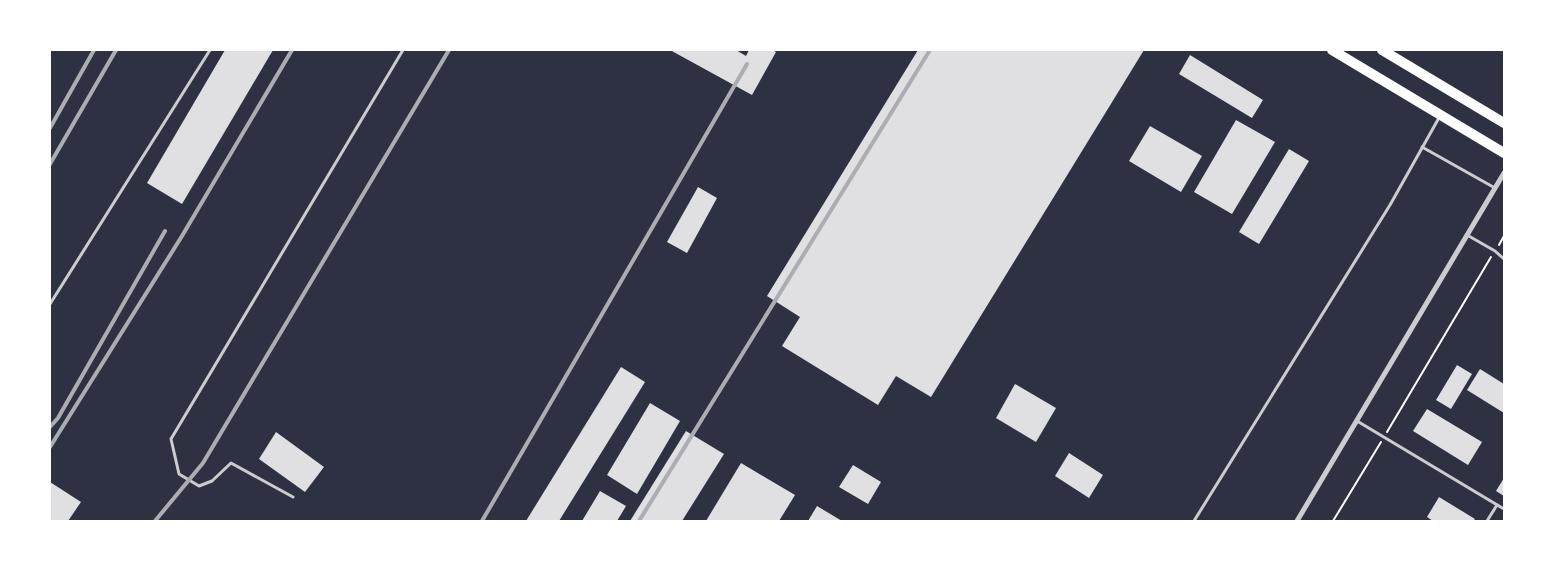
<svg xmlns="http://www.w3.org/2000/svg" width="1554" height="571" viewBox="0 0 1554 571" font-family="Raleway,sans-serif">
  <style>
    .building { fill: #e0e0e3 }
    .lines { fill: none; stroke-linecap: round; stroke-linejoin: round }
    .path { stroke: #fff; stroke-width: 2 }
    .service { stroke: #caccd0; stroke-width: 3 }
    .minor { stroke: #caccd0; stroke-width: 5 }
    .primary { stroke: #fff; stroke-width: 10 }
    .rail { stroke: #abadb3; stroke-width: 4 }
  </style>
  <rect width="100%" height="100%" fill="#2d3142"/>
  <!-- building -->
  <g class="building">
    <path d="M225,50H273L182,204L147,183Z"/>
    <path d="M670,50H736L746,56L749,50H773L776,52L752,95Z"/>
    <path d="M918,50H1144L931,397L896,376L878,405L782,346L800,317L767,296Z"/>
    <path d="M1190,55L1263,100L1252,118L1179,74Z"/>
    <path d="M1236,120L1275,142L1232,214L1194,192Z"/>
    <path d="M1150,126L1202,156L1181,192L1129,161Z"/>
    <path d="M1289,149L1309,161L1259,244L1239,232Z"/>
    <path d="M698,187L717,198L687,253L667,242Z"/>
    <path d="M1457,365L1472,374L1451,409L1436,400Z"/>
    <path d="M621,367L645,382L559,521H526Z"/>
    <path d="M1480,369L1504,384V413L1467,390Z"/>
    <path d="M1015,384L1056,408L1036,442L996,418Z"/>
    <path d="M650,403L680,421L637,494L607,475Z"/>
    <path d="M1427,409L1482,442L1468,465L1413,431Z"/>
    <path d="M686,431L724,454L682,521H630Z"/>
    <path d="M276,432L324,467L305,492L259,459Z"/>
    <path d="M1069,453L1103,475L1089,498L1055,476Z"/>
    <path d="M741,463L795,495L779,521H706Z"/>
    <path d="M853,465L881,482L868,504L839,487Z"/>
    <path d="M1504,478V496L1496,491Z"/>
    <path d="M50,482L81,502L68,521H50Z"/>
    <path d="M600,491L626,506L617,521H582Z"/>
    <path d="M1439,497L1475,519L1473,521H1433L1427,517Z"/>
    <path d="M817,506L842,521H808Z"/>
  </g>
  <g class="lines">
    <!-- path -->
    <g class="path">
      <path d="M1499,245L1504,236"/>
      <path d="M1387,432L1491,257"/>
      <path d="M1333,521L1381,442"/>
    </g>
    <!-- service -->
    <g class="service">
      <path d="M1422,147L1495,188"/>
      <path d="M1467,235L1495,251L1504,259"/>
      <path d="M50,304L210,50"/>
      <path d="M1357,421L1504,509"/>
      <path d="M293,497L231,463L212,481L199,486L179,474L171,439L403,50"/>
      <path d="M1194,521L1390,205L1440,116"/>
      <path d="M1487,521L1497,505"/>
    </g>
    <!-- minor -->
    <path class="minor" d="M1297,521L1504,173"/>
    <!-- primary -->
    <g class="primary">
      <path d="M1332,50L1504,153"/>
      <path d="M1382,50L1504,123"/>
    </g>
    <!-- rail -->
    <g class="rail">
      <path d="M50,128L94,50"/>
      <path d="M50,164L116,50"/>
      <path d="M50,427L58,418L165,231"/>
      <path d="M50,447L182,236L292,50"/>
      <path d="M155,521L203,463L449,50"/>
      <path d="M482,521L747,64"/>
      <path d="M639,521L930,50"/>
    </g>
  </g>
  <!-- border -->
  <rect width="1554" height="571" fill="none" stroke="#ffffff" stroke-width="102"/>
</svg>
